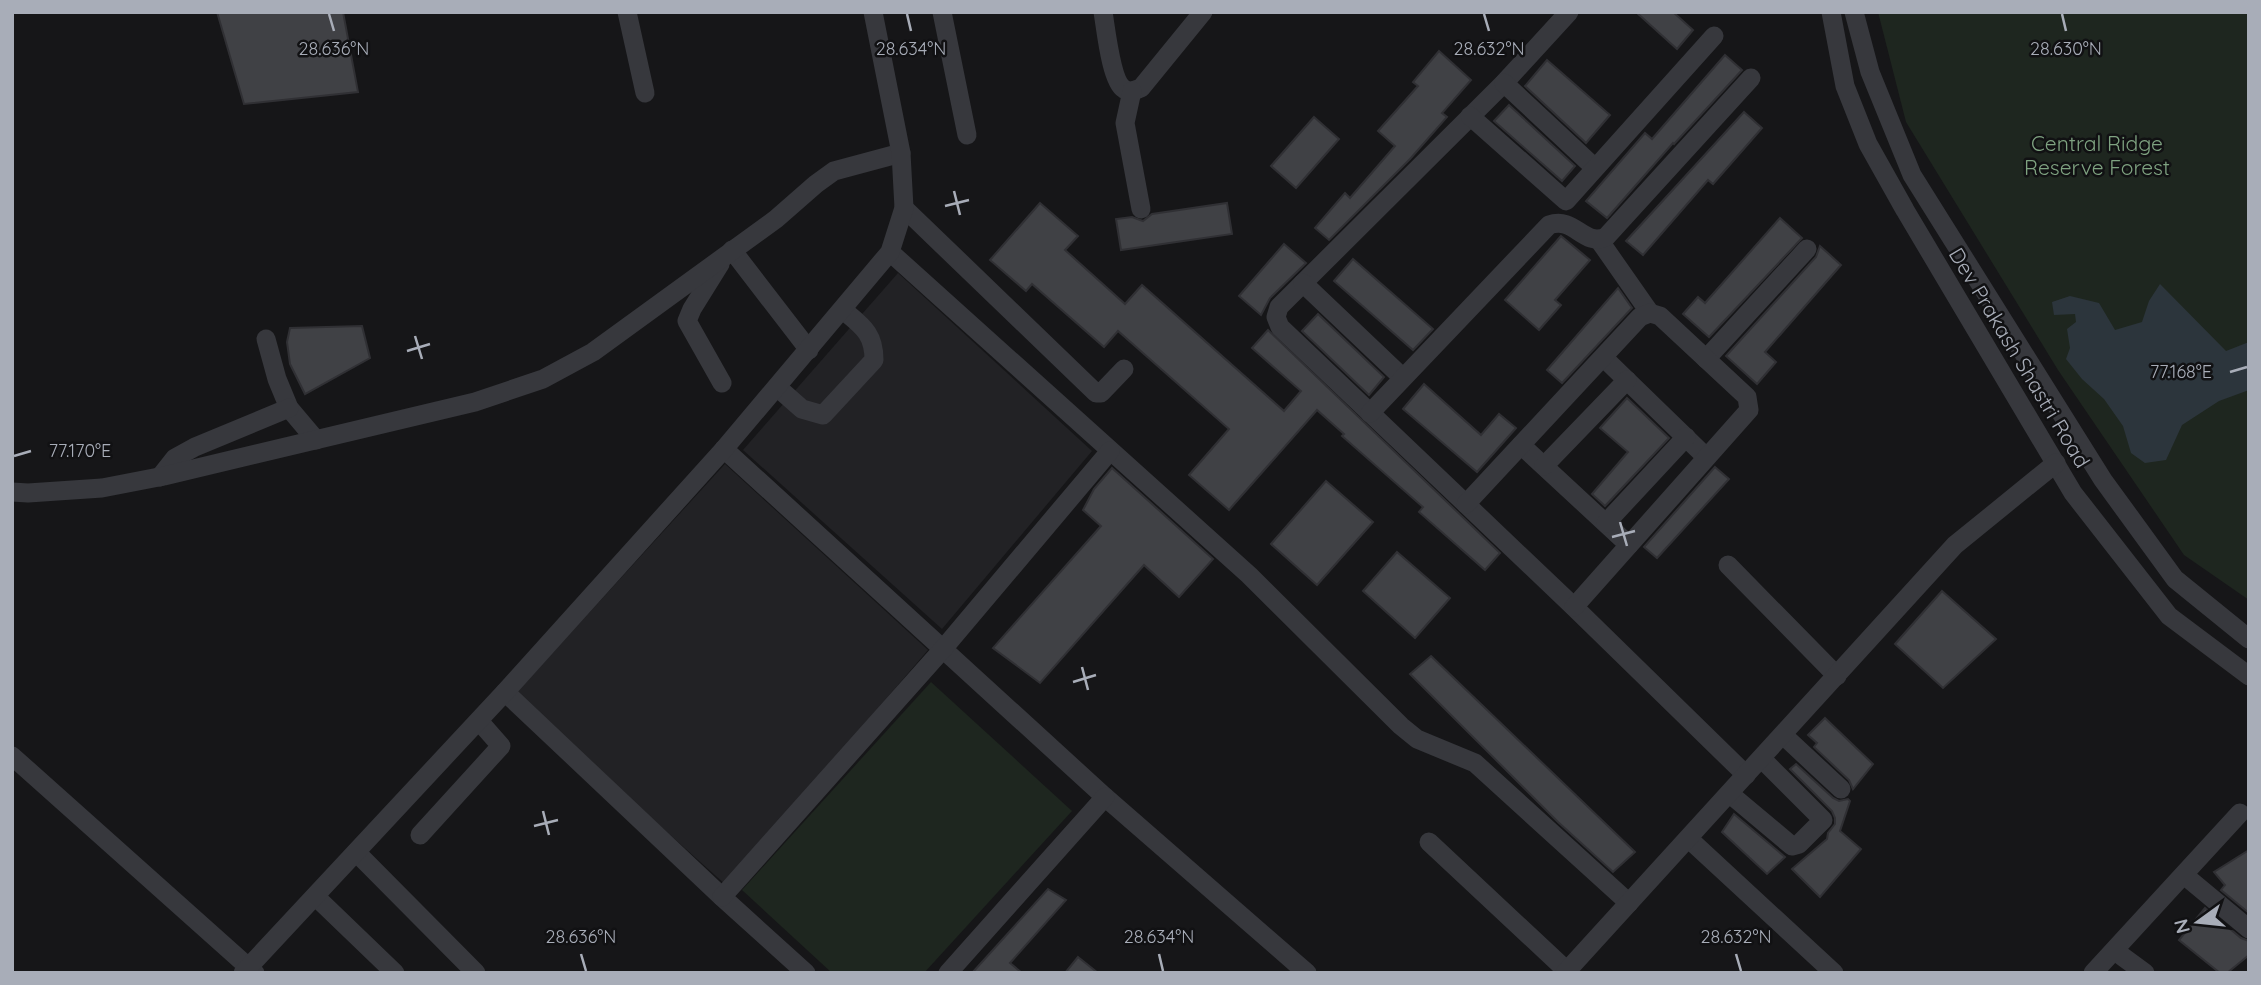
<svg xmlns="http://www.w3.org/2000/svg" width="2261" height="985" viewBox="0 0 2261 985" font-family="Quicksand,sans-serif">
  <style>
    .built { fill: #222225 }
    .green { fill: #1e261f }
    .water { fill: #2c353c }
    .building { fill: #404145; stroke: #303034; stroke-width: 2 }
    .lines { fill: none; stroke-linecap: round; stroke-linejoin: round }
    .minor { stroke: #37383d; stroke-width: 19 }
    .ticks { fill: none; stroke: #a8adb8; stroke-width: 2.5 }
    .labels { text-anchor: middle; stroke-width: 5; stroke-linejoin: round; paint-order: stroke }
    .park-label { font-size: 21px; fill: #7fa381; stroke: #111113 }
    .street-label { font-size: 21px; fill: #a8adb8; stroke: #111113 }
    .ticks-label { font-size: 18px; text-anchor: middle; fill: #a8adb8; stroke: #111113; stroke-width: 5; stroke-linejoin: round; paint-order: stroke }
  </style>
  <rect width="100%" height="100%" fill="#161618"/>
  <!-- built -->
  <g class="built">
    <path d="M898,273L1092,451L942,629L743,450Z"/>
    <path d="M725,464L928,650L726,885L514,695Z"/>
  </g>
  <!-- green -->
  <g class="green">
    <path d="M1878,12H2249V600L2184,555L2058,370L1906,122Z"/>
    <path d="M931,682L1072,811L924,973H832L742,890Z"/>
  </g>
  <!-- water -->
  <path class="water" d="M2160,284L2226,351L2249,342V390L2219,401L2182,425L2166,460L2145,463L2131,453L2123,426L2104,399L2082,379L2066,359L2070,348L2067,329L2076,322L2075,314L2054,315L2052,302L2070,296L2099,303L2115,330L2142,322L2149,301Z"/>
  <!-- building -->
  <g class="building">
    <path d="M217,12H343L358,92L244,104Z"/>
    <path d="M1636,12H1673L1693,30L1677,49Z"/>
    <path d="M1439,51L1471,80L1442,113L1447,117L1410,159L1329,240L1315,228L1345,193L1350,198L1395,146L1378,131L1418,86L1413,82Z"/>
    <path d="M1725,55L1742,70L1674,144L1673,143L1607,218L1586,201L1645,133L1652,139Z"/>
    <path d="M1547,60L1610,115L1586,143L1525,86Z"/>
    <path d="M1509,105L1575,166L1562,181L1494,121Z"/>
    <path d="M1744,112L1762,128L1713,184L1708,180L1643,255L1626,241Z"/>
    <path d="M1314,117L1339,139L1296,188L1271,166Z"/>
    <path d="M1040,203L1078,236L1065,250L1125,304L1142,285L1284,411L1301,391L1252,348L1268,330L1500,553L1485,570L1419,512L1423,507L1342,436L1344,434L1317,410L1229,510L1189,475L1229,429L1118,331L1104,347L1032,284L1026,291L990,260Z"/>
    <path d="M1227,203L1232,234L1121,250L1116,219L1132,217L1143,221L1152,214Z"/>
    <path d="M1780,218L1802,238L1709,337L1683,314L1698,297L1705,303Z"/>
    <path d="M1561,236L1590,260L1555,300L1561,305L1539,330L1505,300Z"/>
    <path d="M1284,244L1306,263L1270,298L1261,315L1239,296Z"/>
    <path d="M1820,246L1841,265L1765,352L1776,362L1757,384L1726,356L1816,257Z"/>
    <path d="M1353,259L1433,329L1413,350L1334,281Z"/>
    <path d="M1618,288L1632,308L1562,383L1547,370Z"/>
    <path d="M1318,314L1384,377L1369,395L1302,331Z"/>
    <path d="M362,326L370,358L305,394L290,364L287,342L290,328Z"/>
    <path d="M1424,384L1481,435L1499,414L1516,428L1477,472L1403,409Z"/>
    <path d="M1627,398L1669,438L1605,506L1592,494L1628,452L1600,428Z"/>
    <path d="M1715,467L1729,479L1657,558L1644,547Z"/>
    <path d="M1112,468L1213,559L1179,597L1144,565L1040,683L993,648L1101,526L1083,510L1094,489Z"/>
    <path d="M1326,481L1373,522L1317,585L1271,544Z"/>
    <path d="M1397,552L1450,598L1415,638L1363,591Z"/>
    <path d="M1942,591L1996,639L1943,688L1895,644Z"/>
    <path d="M1431,656L1635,852L1613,872L1558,822L1410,674Z"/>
    <path d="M1825,718L1873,764L1853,789L1849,780L1814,747L1817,743L1808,735Z"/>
    <path d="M1796,764L1833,798L1839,801L1848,799L1850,801L1840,831L1861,849L1820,897L1792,869L1827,839L1828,833L1835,824V818L1832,811L1790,769Z"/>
    <path d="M1734,814L1785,857L1767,874L1722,832Z"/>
    <path d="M2249,850V913L2221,890L2225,885L2214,872Z"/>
    <path d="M1048,889L1066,900L1010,963L1022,973H972Z"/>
    <path d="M2205,908L2241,938L2249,941V955L2227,973H2220L2179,940Z"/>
    <path d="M1078,957L1098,973H1065Z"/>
  </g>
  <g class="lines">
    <!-- minor -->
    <g class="minor">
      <path d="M627,12L645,93"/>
      <path d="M942,12L967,135"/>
      <path d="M1103,12C1106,29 1111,81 1124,89C1130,93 1135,90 1141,88L1203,12"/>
      <path d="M1569,12L1504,83L1279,307L1276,317L1280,327L1574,607L1746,775"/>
      <path d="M1831,12L1845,86L1868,144L1905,210L2073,493L2169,616L2249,676"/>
      <path d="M1854,12L1870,72L1912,175L2103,480L2175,579L2249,639"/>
      <path d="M1504,83L1595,168"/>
      <path d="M1132,91L1125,123L1141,209"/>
      <path d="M1470,116L1566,201L1714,36"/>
      <path d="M904,208L1096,393H1101L1124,369"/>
      <path d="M1599,240L1650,313"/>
      <path d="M732,250L809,350"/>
      <path d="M890,252L1249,575L1401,726L1417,739L1475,763L1629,903"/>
      <path d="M720,264L692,309L687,321L722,383"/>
      <path d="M1303,283L1403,378"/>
      <path d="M266,339L277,379L289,408L316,440"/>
      <path d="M1604,358L1706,457"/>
      <path d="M1706,359L1807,249"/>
      <path d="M777,387L802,409L823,415L874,360C874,333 862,326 843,310"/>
      <path d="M1370,413L1549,225C1575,216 1583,247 1606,237L1751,78"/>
      <path d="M1521,445L1629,545"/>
      <path d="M724,449L1105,797L1307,973"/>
      <path d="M1544,466L1627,380"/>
      <path d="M160,477L175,458L195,447L289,408"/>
      <path d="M12,492L28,493L102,488L164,476L475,402L543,379L593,352L776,219L816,184L834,171L901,153"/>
      <path d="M1466,504L1640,317L1650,313L1660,316L1747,397L1749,410L1574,607"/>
      <path d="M1606,523L1686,437"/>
      <path d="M1728,565L1837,676"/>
      <path d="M505,692L722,897L806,973"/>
      <path d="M1783,735L1841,789"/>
      <path d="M12,756L255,973"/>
      <path d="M1730,794L1792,846L1799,844L1823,820L1762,759"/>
      <path d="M420,835L501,746L479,721"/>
      <path d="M1689,839L1834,973"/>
      <path d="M1429,842L1567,971"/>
      <path d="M356,852L476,973"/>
      <path d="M2184,875L2249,929"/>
      <path d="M315,896L395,973"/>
      <path d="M722,897L943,649L1110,451"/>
      <path d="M2115,951L2145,973"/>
      <path d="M243,973L505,692L724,449L890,252L904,208L901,153L873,12"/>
      <path d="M948,973L1105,797"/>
      <path d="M1565,973L1955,545L2056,463"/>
      <path d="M2093,973L2240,813"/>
    </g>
  </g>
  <!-- ticks -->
  <path class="ticks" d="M329,14L334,31M907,14L911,31M1484,14L1489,31M2062,14L2066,31M954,191L960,215M945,206L969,200M415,336L422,359M407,351L430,344M2230,372L2247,367M14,456L31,451M1620,522L1627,546M1612,537L1635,531M1082,667L1088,690M1073,682L1096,675M543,811L549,835M534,826L558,820M581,954L586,971M1159,954L1163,971M1736,954L1741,971"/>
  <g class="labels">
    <!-- park labels -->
    <g class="park-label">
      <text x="2097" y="151">Central Ridge<tspan x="2097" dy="24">Reserve Forest</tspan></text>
    </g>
    <!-- street labels -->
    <g class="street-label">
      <text transform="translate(2019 358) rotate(59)" y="7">Dev Prakash Shastri Road</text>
    </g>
  </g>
  <g class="ticks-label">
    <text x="334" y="55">28.636°N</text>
    <text x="911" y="55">28.634°N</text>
    <text x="1489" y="55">28.632°N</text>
    <text x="2066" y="55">28.630°N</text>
    <text x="2181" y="378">77.168°E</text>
    <text x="80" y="457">77.170°E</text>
    <text x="581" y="943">28.636°N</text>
    <text x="1159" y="943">28.634°N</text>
    <text x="1736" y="943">28.632°N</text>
  </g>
  <!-- border -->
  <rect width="2261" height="985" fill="none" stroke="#a8adb8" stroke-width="28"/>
  <!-- north arrow -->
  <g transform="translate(2198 922) rotate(255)" stroke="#111113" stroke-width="5" paint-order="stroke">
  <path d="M0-5L12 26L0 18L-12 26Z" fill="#a8adb8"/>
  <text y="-10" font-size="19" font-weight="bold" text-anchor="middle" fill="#a8adb8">N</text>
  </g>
</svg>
